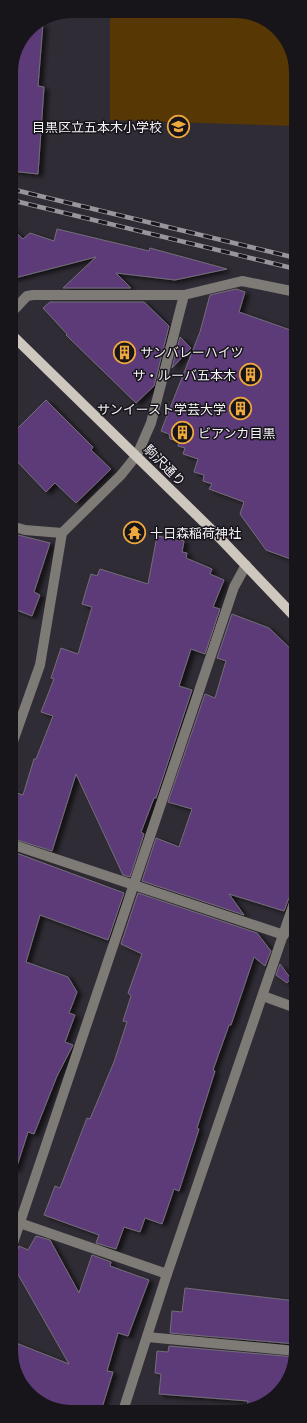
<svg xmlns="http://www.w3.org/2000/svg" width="307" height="1423" viewBox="0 0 307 1423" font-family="'Work Sans','Noto Sans JP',sans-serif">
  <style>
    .green { fill: #573804 }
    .building { fill: #5b3b78; stroke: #736e78; filter: url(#shadow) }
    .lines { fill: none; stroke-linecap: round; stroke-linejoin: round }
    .minor { stroke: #7e7a76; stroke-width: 10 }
    .major { stroke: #cec7be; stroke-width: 10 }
    .rail-casing { stroke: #98959c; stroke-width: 4.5 }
    .rail { stroke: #17151a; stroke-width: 3; stroke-dasharray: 9; stroke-linecap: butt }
    .labels { text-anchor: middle; stroke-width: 3; stroke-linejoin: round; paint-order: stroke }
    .poi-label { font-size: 13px; fill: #f4f1f7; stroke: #17151a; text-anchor: end }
    .street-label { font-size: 13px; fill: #f4f1f7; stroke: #17151a }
  </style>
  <defs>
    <filter id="shadow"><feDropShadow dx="4.5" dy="2.5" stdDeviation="2" flood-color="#0009"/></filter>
  </defs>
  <rect width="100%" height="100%" fill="#302c35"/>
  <!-- green -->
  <path class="green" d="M110,11L250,13L281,32L295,64L296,126L110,120Z"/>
  <!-- building -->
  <g class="building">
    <path d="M43,23L38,86L44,87L38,174L11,171V68L29,29Z"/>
    <path d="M11,228L23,239L30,233L54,241L57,229L149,251L150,248L227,269L175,280L116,273L131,288H63L96,257L11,279Z"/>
    <path d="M236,289L245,292L239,312L296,332V561L266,550L240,514L244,502L209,489L212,484L203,481L204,475L194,472L198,459L183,454L185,448L178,446L179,441L170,439L169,434L161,431L200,332L210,295Z"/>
    <path d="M50,302H144L169,326L154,386L136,403L66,335L67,334L43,308Z"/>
    <path d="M180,337L191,348L172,368Z"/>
    <path d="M46,400L93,447L91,450L111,469L76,503L55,483L46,492L11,455V435Z"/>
    <path d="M14,534L50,543L34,592L40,595L32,616L11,608V543Z"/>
    <path d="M157,536L184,541L182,552L187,553L186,558L212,569L210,574L224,580L213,607L220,609L205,654L191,649L179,686L192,690L156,798H154L141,832L144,834L130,877L123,875L76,774L52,851L11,838V791L23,795L34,759H36L53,716L41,712L54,679L51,678L61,648L78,654L92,607L82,604L91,574L97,576L100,569L148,584Z"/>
    <path d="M232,614L269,628L296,654V840L290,859L296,860V891L290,895L284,911L229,894L244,915L142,881L156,838L179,847L192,809L168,802L205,694L215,698L226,661L217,658Z"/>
    <path d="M11,851L124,893L108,940L40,915L26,962L68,977L77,992L69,1013L75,1015L65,1042L73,1045L57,1076L34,1134L28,1132L16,1169H11Z"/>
    <path d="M138,893L257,933L271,951L265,966L254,957L231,1025H229L213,1070L215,1071L197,1128L199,1129L179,1191L174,1189L162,1224L145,1218L140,1232L124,1227L116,1249L96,1243L99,1235L44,1215L55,1186L60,1188L87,1118L90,1119L114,1062L127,1022L123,1021L131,996L128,993L142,954L121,944Z"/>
    <path d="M280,964L291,979L287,983L276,975Z"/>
    <path d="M36,1236L50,1240L79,1293L92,1255L111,1262L110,1266L149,1280L128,1336L118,1333L107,1371L113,1372L101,1411H60L26,1391L12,1359L11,1341L69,1364L11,1262V1255L16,1254L19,1246L28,1250Z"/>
    <path d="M185,1288L296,1301V1344L170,1333L172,1311L182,1312Z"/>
    <path d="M169,1346L295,1357L278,1394L247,1409L248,1401L159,1394L161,1374L155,1373L157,1351L168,1352Z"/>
  </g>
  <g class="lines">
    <!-- minor -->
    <g class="minor">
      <path d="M11,313L27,296L33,295H184"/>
      <path d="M11,526L25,530L62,533"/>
      <path d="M11,747L40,665L62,533L121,475L137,455L151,423L184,295L242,281L296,292"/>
      <path d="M11,844L284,935"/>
      <path d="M263,996L296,1008"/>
      <path d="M11,1220L167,1274"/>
      <path d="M11,1249L234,587L246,565"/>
      <path d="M147,1337L296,1351"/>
      <path d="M123,1411L167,1274L296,897"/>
    </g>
    <!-- major -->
    <path class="major" d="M11,334L216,534L296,618"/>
    <defs>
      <g id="rail">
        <path d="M11,189L296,258"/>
        <path d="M11,200L296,269"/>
      </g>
    </defs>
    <!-- rail casing -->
    <use href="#rail" class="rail-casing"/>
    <!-- rail -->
    <use href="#rail" class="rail"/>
  </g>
  <!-- icons -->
  <defs>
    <symbol id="school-ring" viewBox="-11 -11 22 22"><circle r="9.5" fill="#17151a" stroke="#eea83c" stroke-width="1.5"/><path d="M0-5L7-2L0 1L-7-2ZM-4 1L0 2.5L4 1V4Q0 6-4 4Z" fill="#eea83c"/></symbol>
    <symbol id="building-ring" viewBox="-11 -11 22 22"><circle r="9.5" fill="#17151a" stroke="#eea83c" stroke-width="1.5"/><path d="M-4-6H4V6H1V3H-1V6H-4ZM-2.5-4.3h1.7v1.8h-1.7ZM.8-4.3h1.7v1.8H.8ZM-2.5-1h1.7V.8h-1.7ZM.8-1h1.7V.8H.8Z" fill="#eea83c"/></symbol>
    <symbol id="temple-ring" viewBox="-11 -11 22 22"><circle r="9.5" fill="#17151a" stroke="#eea83c" stroke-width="1.5"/><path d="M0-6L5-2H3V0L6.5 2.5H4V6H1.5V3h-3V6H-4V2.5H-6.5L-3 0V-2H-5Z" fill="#eea83c"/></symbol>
  </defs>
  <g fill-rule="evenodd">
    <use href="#school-ring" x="166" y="114" width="25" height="25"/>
    <use href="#building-ring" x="112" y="340" width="25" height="25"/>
    <use href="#building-ring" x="238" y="362" width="25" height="25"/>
    <use href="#building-ring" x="228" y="396" width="25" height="25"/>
    <use href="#building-ring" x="170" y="420" width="25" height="25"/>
    <use href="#temple-ring" x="122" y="520" width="25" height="25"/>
  </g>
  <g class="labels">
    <!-- poi labels -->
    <g class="poi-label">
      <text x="162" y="132">目黒区立五本木小学校</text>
      <text x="140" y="357" text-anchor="start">サンバレーハイツ</text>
      <text x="236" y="380">サ・ルーバ五本木</text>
      <text x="226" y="414">サンイースト学芸大学</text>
      <text x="198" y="438" text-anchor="start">ビアンカ目黒</text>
      <text x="150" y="538" text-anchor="start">十日森稲荷神社</text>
    </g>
    <!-- street labels -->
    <g class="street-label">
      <text transform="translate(165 465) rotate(45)" y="5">駒沢通り</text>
    </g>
  </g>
  <!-- crop -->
  <path d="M0 0H307V1423H0ZM72 18H235A54 54 0 0 1 289 72V1351A54 54 0 0 1 235 1405H72A54 54 0 0 1 18 1351V72A54 54 0 0 1 72 18Z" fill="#17151a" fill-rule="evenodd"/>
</svg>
